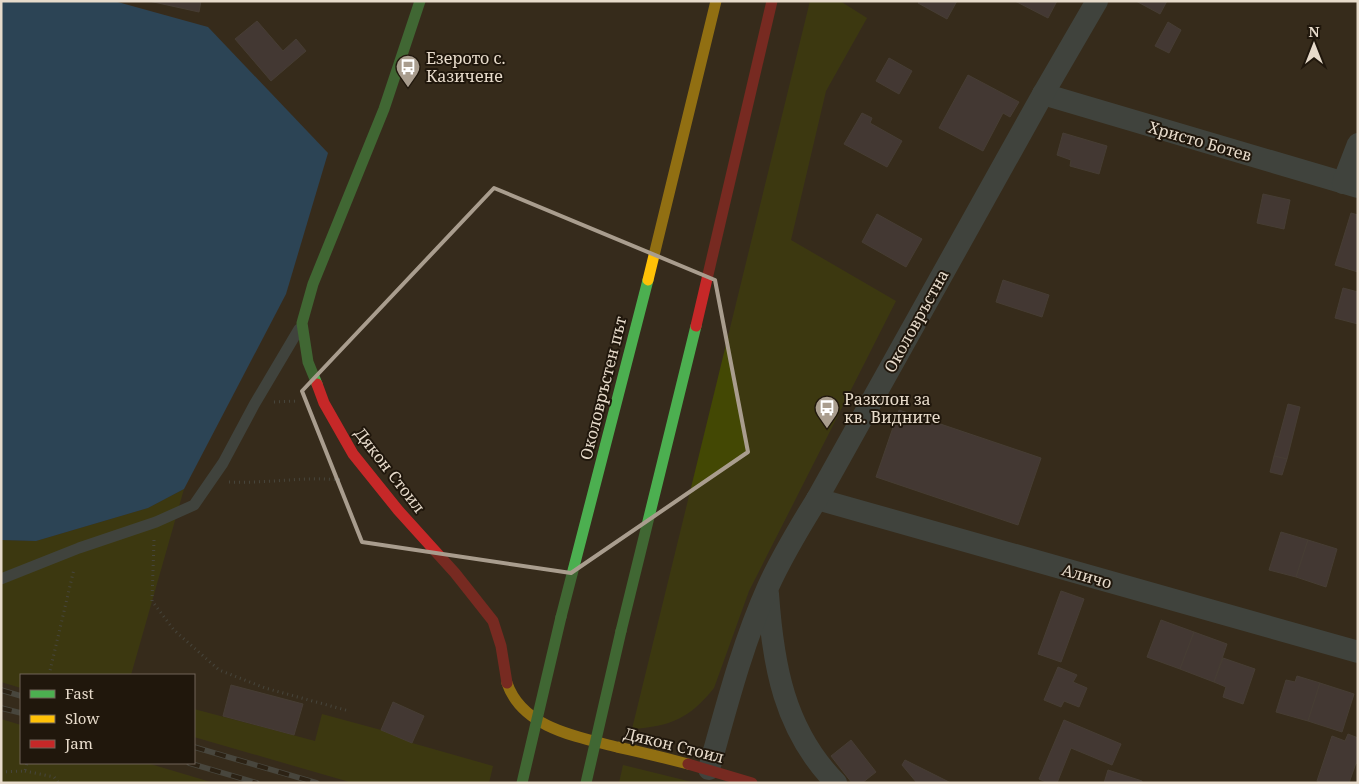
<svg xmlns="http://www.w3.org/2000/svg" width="1359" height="784" viewBox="0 0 1359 784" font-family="'Noto Serif',serif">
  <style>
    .green { fill: #434804 }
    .water { fill: #21629b }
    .building { fill: #534750; stroke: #5a5352 }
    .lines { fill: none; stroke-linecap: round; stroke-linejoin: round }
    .path { stroke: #5a6463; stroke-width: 3; stroke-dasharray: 1 4; stroke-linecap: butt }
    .lane { stroke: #4c6167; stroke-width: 11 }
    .street { stroke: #4c6167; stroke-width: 22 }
    .fast { stroke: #4caf50; stroke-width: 11 }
    .slow { stroke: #ffc107; stroke-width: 11 }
    .jam { stroke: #c62828; stroke-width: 11 }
    .rail-casing { stroke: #5e6767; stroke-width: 5.5 }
    .rail { stroke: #20170c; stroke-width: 4; stroke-dasharray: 11; stroke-linecap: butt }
    .fast-bridge { stroke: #4caf50; stroke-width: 11 }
    .marked { fill: none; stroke: #a99d8e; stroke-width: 4; stroke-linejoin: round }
    .labels { text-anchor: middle; stroke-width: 4; stroke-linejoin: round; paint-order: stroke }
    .poi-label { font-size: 16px; fill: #e7dbcb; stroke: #20170c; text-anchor: start }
    .street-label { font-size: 16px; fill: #e7dbcb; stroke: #20170c }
  </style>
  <rect width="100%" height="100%" fill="#362b1c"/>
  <!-- green -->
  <g class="green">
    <path d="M810,1H840L867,18L826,91L791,240L896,301L749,591L714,688C689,719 671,726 632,729Z"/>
    <path d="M184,489L131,675H21V688L1,682V540L36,541L148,508Z"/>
    <path d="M194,709L315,741L322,714L381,730L412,743L493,766L489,783H353L194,737Z"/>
    <path d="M1,719L21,725V763H147L214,783H1Z"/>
    <path d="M623,765L696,783H619Z"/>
  </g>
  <!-- water -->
  <path class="water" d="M1,1H114L208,27L328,153L286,294L184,489L148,508L36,541L1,540Z"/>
  <!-- building -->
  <g class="building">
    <path d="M149,1H201L199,12Z"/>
    <path d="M920,1H957L947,19L918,3Z"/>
    <path d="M1015,1H1057L1048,18Z"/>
    <path d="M1136,1H1167L1160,14Z"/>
    <path d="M257,21L283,51L296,39L306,51L271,81L235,39Z"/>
    <path d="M1168,22L1181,30L1169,53L1155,46Z"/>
    <path d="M889,58L912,71L899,94L876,81Z"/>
    <path d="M968,75L1019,102L1010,117L1003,113L983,151L939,128Z"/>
    <path d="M862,113L872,118L870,123L902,141L887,167L844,144Z"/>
    <path d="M1063,133L1107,146L1099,174L1070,166L1071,160L1057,155Z"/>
    <path d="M1263,194L1290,200L1284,229L1257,223Z"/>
    <path d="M1351,213L1358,215V272L1335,265Z"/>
    <path d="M877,214L922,239L906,267L862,242Z"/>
    <path d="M1003,280L1049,295L1042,317L996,302Z"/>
    <path d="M1343,288L1358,292V324L1335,318Z"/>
    <path d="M1288,404L1300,407L1287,459L1274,456Z"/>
    <path d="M899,410L1041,458L1018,525L876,477Z"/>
    <path d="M1274,456L1287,459L1282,475L1270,472Z"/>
    <path d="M1281,532L1308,540L1296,577L1269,570Z"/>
    <path d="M1308,540L1337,549L1326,587L1296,577Z"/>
    <path d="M1061,591L1084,599L1061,662L1038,654Z"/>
    <path d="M1161,620L1194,632L1180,669L1147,657Z"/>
    <path d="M1194,632L1227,644L1214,682L1180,669Z"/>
    <path d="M1223,658L1255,669L1243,704L1223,697L1226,687L1214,682Z"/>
    <path d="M1058,667L1077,675L1073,682L1087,688L1079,707L1064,701L1061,707L1044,700Z"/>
    <path d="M1297,676L1320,683L1308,721L1276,712L1286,680L1295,682Z"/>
    <path d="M1320,683L1354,694L1342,732L1308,721Z"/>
    <path d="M231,685L303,704L294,735L223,716Z"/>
    <path d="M393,702L424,716L412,743L381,730Z"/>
    <path d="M1064,720L1121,744L1112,765L1071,748L1057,783H1048L1039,779Z"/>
    <path d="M1348,734L1358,738V764L1356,763L1349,783H1322L1317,781L1332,736L1345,741Z"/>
    <path d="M851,740L876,772L862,783H852L831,756Z"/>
    <path d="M905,760L951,783H917L902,765Z"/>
    <path d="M1108,770L1142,781V783H1104Z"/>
  </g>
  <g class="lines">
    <!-- path -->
    <g class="path">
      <path d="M274,402L298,401"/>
      <path d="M229,482C266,484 303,476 340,480"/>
      <path d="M154,540L152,601L174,630L219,670L265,688L349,711"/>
      <path d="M49,675L74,569"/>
      <path d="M25,771L54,777L59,783"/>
      <path d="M1,772L25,771L27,763"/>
    </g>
    <!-- lane -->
    <path class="lane" d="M1,579L79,548L156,522L194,505L223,463L254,405L299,329"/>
    <!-- street -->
    <g class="street">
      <path d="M1043,94L1358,187"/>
      <path d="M1343,183L1358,144"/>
      <path d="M817,499L1358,652"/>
      <path d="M768,594C773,665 784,730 836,783"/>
      <path d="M709,769C726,708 742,645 768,587C782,556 799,528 817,499L1043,94L1097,1"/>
    </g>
    <!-- fast -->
    <g class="fast">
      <path d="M317,384L308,362L302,323L313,284L384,109L420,1"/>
      <path d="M561,617L648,280"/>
      <path d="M621,631L696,326"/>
    </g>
    <!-- slow -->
    <g class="slow">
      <path d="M648,280L716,1"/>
      <path d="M507,683C522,728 578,737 617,747C641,752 665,758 688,764"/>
    </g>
    <!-- jam -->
    <g class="jam">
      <path d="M696,326L772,1"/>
      <path d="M317,384L324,403L353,454L398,510L455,573L493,621L501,646L507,683"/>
      <path d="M688,764L752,783"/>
    </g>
    <defs>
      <g id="rail">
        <path d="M1,690L21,696"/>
        <path d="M1,708L21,713"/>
        <path d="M194,747L317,783"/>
        <path d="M189,763L257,783"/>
      </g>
    </defs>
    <!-- rail casing -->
    <use href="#rail" class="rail-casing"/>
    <!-- rail -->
    <use href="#rail" class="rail"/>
    <!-- fast-bridge -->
    <g class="fast-bridge">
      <path d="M522,783L561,617"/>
      <path d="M586,783L621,631"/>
    </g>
  </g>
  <!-- marked area -->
  <path d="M0 0H1359V784H0ZM494,188L715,280L748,452L571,573L362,542L302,391Z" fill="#362b1c" fill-opacity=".55" fill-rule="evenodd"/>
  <path class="marked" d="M494,188L715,280L748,452L571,573L362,542L302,391Z"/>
  <!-- icons -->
  <defs>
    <symbol id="bus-pin" viewBox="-11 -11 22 30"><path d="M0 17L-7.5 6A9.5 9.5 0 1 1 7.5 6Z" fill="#a99d8e" stroke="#20170c"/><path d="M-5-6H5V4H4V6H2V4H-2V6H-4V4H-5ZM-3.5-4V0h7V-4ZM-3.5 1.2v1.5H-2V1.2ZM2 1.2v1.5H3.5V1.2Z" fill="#fff"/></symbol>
  </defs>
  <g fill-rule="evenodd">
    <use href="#bus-pin" x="394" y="53" width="28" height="38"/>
    <use href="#bus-pin" x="813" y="394" width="28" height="38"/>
  </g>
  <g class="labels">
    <!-- poi labels -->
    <g class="poi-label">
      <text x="426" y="64">Езерото с.<tspan x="426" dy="18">Казичене</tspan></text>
      <text x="844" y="405">Разклон за<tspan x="844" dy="18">кв. Видните</tspan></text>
    </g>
    <!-- street labels -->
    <g class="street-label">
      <text transform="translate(1200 141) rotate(16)" y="6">Христо Ботев</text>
      <text transform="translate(916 321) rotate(-61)" y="6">Околовръстна</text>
      <text transform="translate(603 388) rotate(-76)" y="6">Околовръстен път</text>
      <text transform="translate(390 470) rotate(52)" y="6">Дякон Стоил</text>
      <text transform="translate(1087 576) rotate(16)" y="6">Аличо</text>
      <text transform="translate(674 745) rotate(14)" y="6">Дякон Стоил</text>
    </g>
  </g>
  <!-- border -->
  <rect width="1359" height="784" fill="none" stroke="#e7dbcb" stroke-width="5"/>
  <!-- legend -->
  <rect x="20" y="674" width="175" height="90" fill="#20170c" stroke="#706558"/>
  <rect x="30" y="690" width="25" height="8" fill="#4caf50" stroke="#706558"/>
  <text x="65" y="699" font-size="15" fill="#e7dbcb">Fast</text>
  <rect x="30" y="715" width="25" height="8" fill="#ffc107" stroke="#706558"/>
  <text x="65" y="724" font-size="15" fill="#e7dbcb">Slow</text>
  <rect x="30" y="740" width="25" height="8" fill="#c62828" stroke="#706558"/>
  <text x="65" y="749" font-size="15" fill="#e7dbcb">Jam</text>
  <!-- north arrow -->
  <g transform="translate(1314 45)" stroke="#20170c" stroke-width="4" paint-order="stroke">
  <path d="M0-4L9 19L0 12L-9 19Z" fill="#e7dbcb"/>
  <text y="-8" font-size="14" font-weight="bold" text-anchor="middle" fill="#e7dbcb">N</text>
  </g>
</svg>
